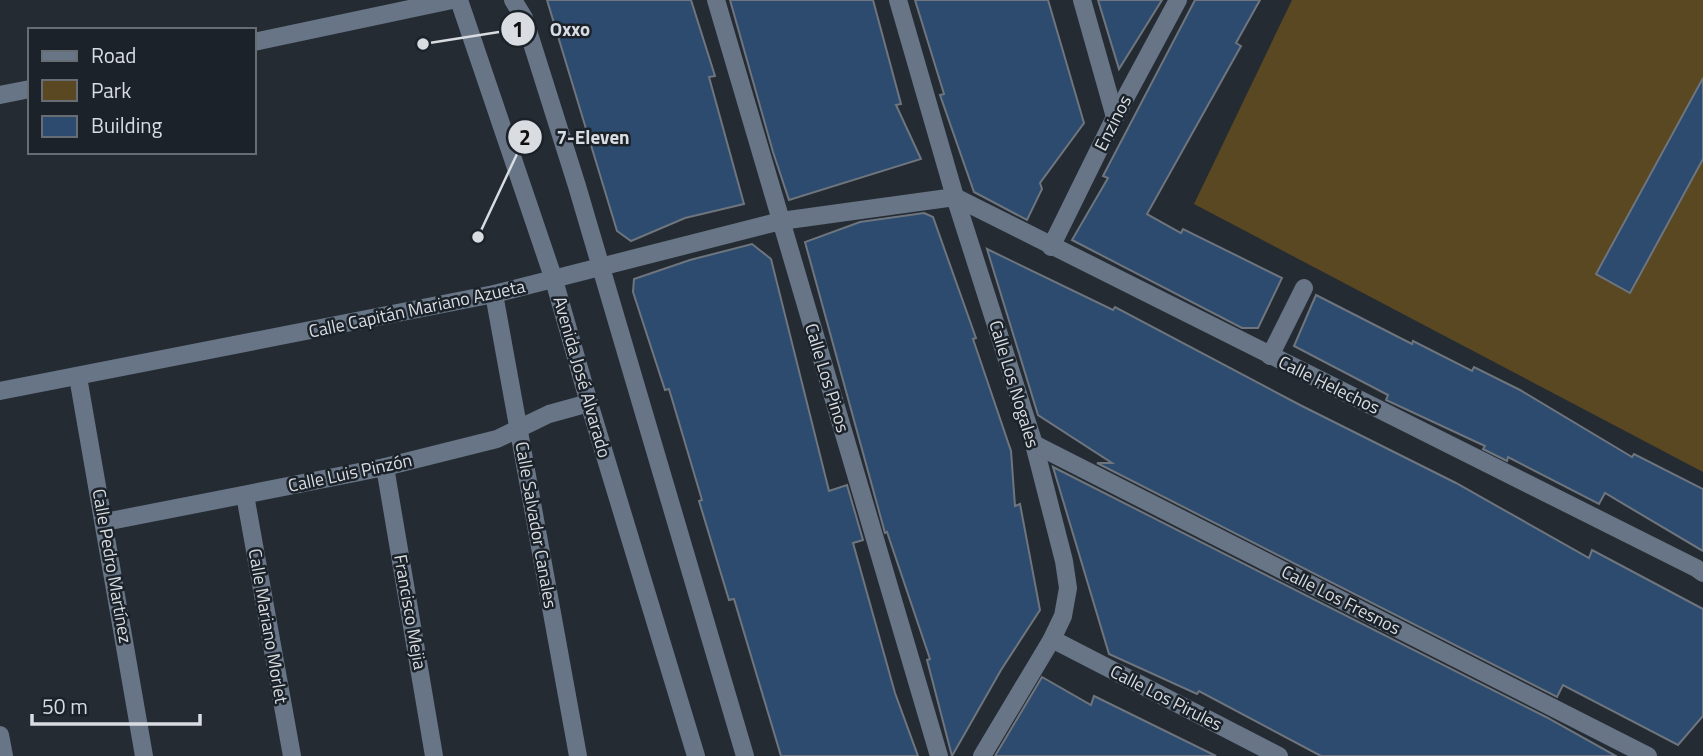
<svg xmlns="http://www.w3.org/2000/svg" width="1703" height="756" viewBox="0 0 1703 756" font-family="'Titillium Web',sans-serif">
  <style>
    .green { fill: #594822 }
    .building { fill: #2c4b6e; stroke: #6e757e; stroke-width: 2 }
    .lines { fill: none; stroke-linecap: round; stroke-linejoin: round }
    .minor { stroke: #677586; stroke-width: 18 }
    .labels { text-anchor: middle; stroke-width: 5; stroke-linejoin: round; paint-order: stroke }
    .street-label { font-size: 18px; fill: #d9dde2; stroke: #1b2229 }
    .leader { fill: none; stroke: #d9dde2; stroke-width: 2.5 }
    .callout-dot { fill: #d9dde2; stroke: #1b2229; stroke-width: 2.5 }
    .mark-label { font-size: 21px; text-anchor: middle; font-weight: bold; fill: #111 }
    .callout-label { font-size: 19px; text-anchor: middle; font-weight: bold; fill: #d9dde2; stroke: #1b2229; stroke-width: 5; stroke-linejoin: round; paint-order: stroke }
  </style>
  <rect width="100%" height="100%" fill="#252b33"/>
  <!-- green -->
  <path class="green" d="M1292,0H1703V472L1194,204Z"/>
  <!-- building -->
  <g class="building">
    <path d="M547,0H691L715,76L709,77L744,204L685,218L631,241L617,231Z"/>
    <path d="M730,0H873L901,104L896,105L921,159L789,200L773,152Z"/>
    <path d="M915,0H1048L1084,123L1040,183L1042,189L1027,220L974,192L940,95L944,94Z"/>
    <path d="M1098,0H1162L1119,69Z"/>
    <path d="M1195,0H1260L1236,43L1241,46L1147,214L1181,233L1183,229L1282,278L1258,328H1242L1072,240L1108,178L1103,176Z"/>
    <path d="M1703,78V159L1630,293L1596,274Z"/>
    <path d="M924,213L933,217L976,338L973,339L1011,451L1015,506L1020,504L1040,610L1001,670L952,756L927,660L930,659L887,532L885,533L805,242L860,222Z"/>
    <path d="M752,244L771,259L829,491L847,485L863,540L853,543L895,693L918,756H781L734,599L729,600L699,501L702,500L669,389L665,390L633,292L634,279L690,260Z"/>
    <path d="M987,249L1113,310L1115,307L1300,405L1456,483L1589,558L1592,550L1703,609V716L1678,745L1563,685L1557,697L1097,463H1112L1038,415Z"/>
    <path d="M1316,295L1412,344L1413,341L1472,371L1474,367L1520,390L1632,457L1634,454L1703,489V551L1605,493L1599,504L1508,457L1507,461L1483,449L1485,446L1386,400L1388,395L1294,346Z"/>
    <path d="M1053,467L1546,717L1616,756H1321L1199,691L1197,694L1109,654Z"/>
    <path d="M1042,677L1091,705L1094,696L1216,756H995Z"/>
  </g>
  <g class="lines">
    <!-- minor -->
    <g class="minor">
      <path d="M459,0L554,280L589,403L696,756"/>
      <path d="M513,0L524,18L577,186L745,756"/>
      <path d="M716,0L939,756"/>
      <path d="M898,0L955,197L1034,444L1064,561L1068,588L1063,616L1052,639L982,756"/>
      <path d="M1082,0L1115,117"/>
      <path d="M254,42L452,0"/>
      <path d="M0,95L30,89"/>
      <path d="M1051,247L1115,117L1178,0"/>
      <path d="M494,294L578,756"/>
      <path d="M1270,356L1304,288"/>
      <path d="M78,377L144,756"/>
      <path d="M0,391L494,294L781,221L955,197L1696,568L1703,573"/>
      <path d="M1034,444L1648,756"/>
      <path d="M385,467L434,756"/>
      <path d="M245,495L292,756"/>
      <path d="M105,522L385,467L497,439L549,414L589,403"/>
      <path d="M1052,639L1279,756"/>
      <path d="M0,735L4,756"/>
    </g>
  </g>
  <g class="labels">
    <!-- street labels -->
    <g class="street-label">
      <text transform="translate(1113 123) rotate(-63)" y="6">Enzinos</text>
      <text transform="translate(417 309) rotate(-12)" y="6">Calle Capitán Mariano Azueta</text>
      <text transform="translate(582 377) rotate(74)" y="6">Avenida José Alvarado</text>
      <text transform="translate(827 378) rotate(73)" y="6">Calle Los Pinos</text>
      <text transform="translate(1014 384) rotate(73)" y="6">Calle Los Nogales</text>
      <text transform="translate(1329 385) rotate(26)" y="6">Calle Helechos</text>
      <text transform="translate(350 473) rotate(-12)" y="6">Calle Luis Pinzón</text>
      <text transform="translate(536 525) rotate(80)" y="6">Calle Salvador Canales</text>
      <text transform="translate(112 566) rotate(80)" y="6">Calle Pedro Martínez</text>
      <text transform="translate(1341 600) rotate(27)" y="6">Calle Los Fresnos</text>
      <text transform="translate(410 612) rotate(80)" y="6">Francisco Mejia</text>
      <text transform="translate(268 626) rotate(80)" y="6">Calle Mariano Morlet</text>
      <text transform="translate(1166 698) rotate(27)" y="6">Calle Los Pirules</text>
    </g>
  </g>
  <!-- callouts -->
  <path class="leader" d="M423 44L518 29M478 237L525 137"/>
  <g class="callout-dot">
    <circle cx="423" cy="44" r="7"/>
    <circle cx="478" cy="237" r="7"/>
    <circle cx="518" cy="29" r="18"/>
    <circle cx="525" cy="137" r="18"/>
  </g>
  <g class="mark-label">
    <text x="518" y="37">1</text>
    <text x="525" y="145">2</text>
  </g>
  <g class="callout-label">
    <text x="570" y="36">Oxxo</text>
    <text x="593" y="144">7-Eleven</text>
  </g>
  <!-- legend -->
  <rect x="28" y="28" width="228" height="126" fill="#1b2229" stroke="#676d73" stroke-width="2"/>
  <rect x="42" y="51" width="35" height="10" fill="#677586" stroke="#676d73" stroke-width="2"/>
  <text x="91" y="63" font-size="21" fill="#d9dde2">Road</text>
  <rect x="42" y="80" width="35" height="21" fill="#594822" stroke="#676d73" stroke-width="2"/>
  <text x="91" y="98" font-size="21" fill="#d9dde2">Park</text>
  <rect x="42" y="116" width="35" height="21" fill="#2c4b6e" stroke="#676d73" stroke-width="2"/>
  <text x="91" y="133" font-size="21" fill="#d9dde2">Building</text>
  <!-- scale -->
  <path d="M32 714v10h168v-10" fill="none" stroke="#d9dde2" stroke-width="3.5"/>
  <text x="42" y="714" font-size="21" fill="#d9dde2" stroke="#1b2229" stroke-width="5" paint-order="stroke">50 m</text>
</svg>
